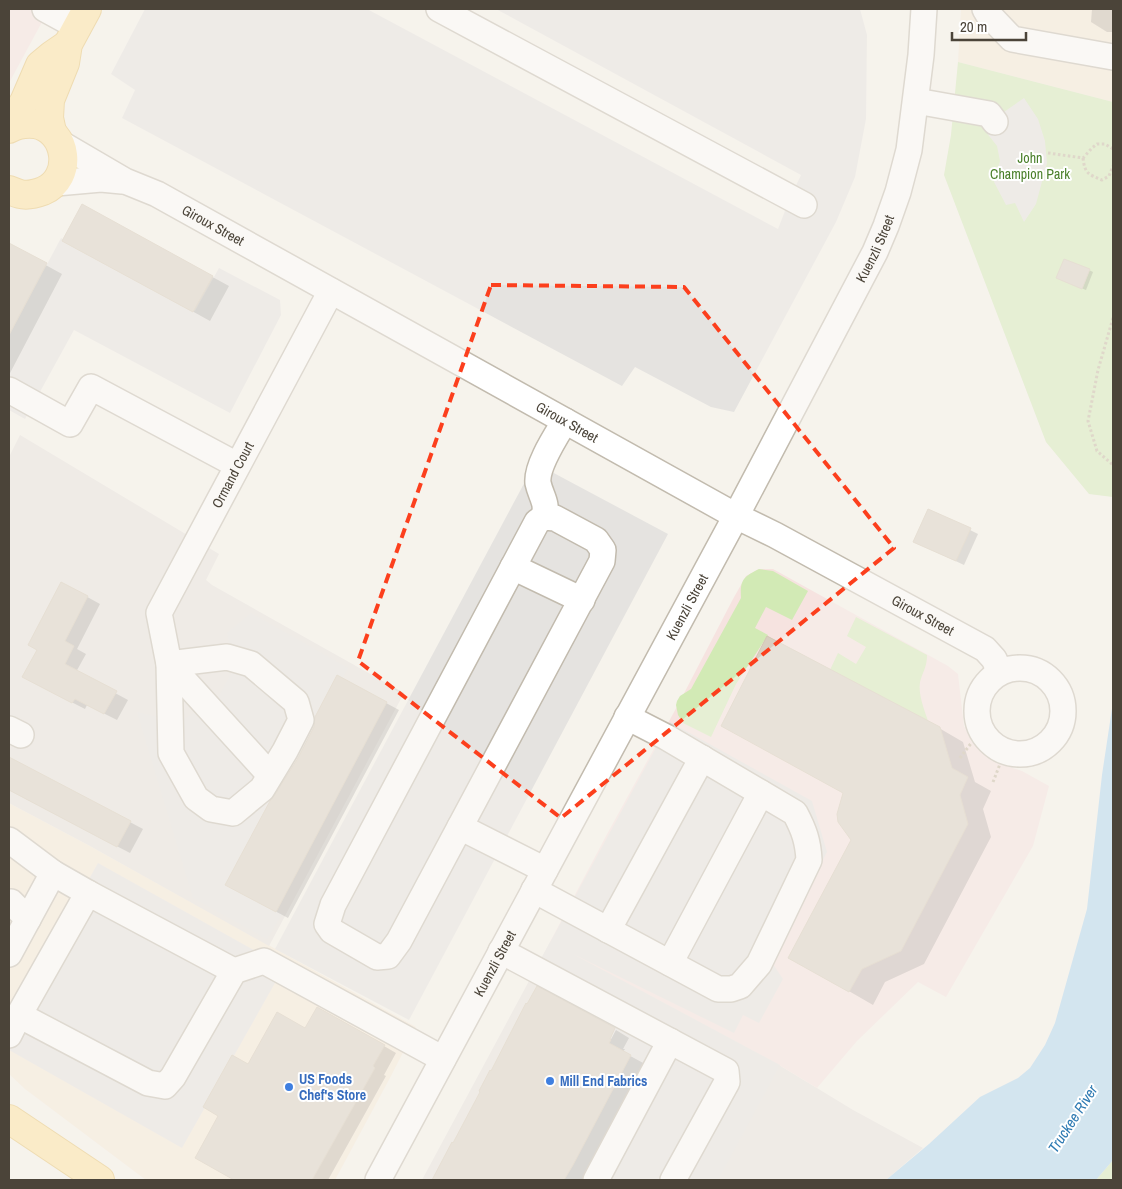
<svg xmlns="http://www.w3.org/2000/svg" width="1122" height="1189" viewBox="0 0 1122 1189" font-family="'Archivo Narrow',sans-serif">
  <style>
    .commercial { fill: #f7ead8 }
    .industrial { fill: #e6e2dd }
    .medical { fill: #f6e3e0 }
    .green { fill: #d2eab5 }
    .parking { fill: #e5e3e0 }
    .water { fill: #a9d4f2 }
    .shadow { fill: #0003 }
    .building { fill: #d8cfc1; stroke: #d3c7b4 }
    .lines { fill: none; stroke-linecap: round; stroke-linejoin: round }
    .minor-casing { stroke: #c2bbae; stroke-width: 28 }
    .major-casing { stroke: #e6c16a; stroke-width: 30 }
    .path { stroke: #c4b79f; stroke-width: 3; stroke-dasharray: 2.5 2.5; stroke-linecap: butt }
    .minor { stroke: #fff; stroke-width: 25 }
    .major { stroke: #ffe39c; stroke-width: 28 }
    .marked { fill: none; stroke: #fc3f1d; stroke-width: 4; stroke-dasharray: 10 6; stroke-linejoin: round }
    .shop-dot { fill: #3f7fe0; stroke: #fff; stroke-width: 2 }
    .labels { text-anchor: middle; stroke-width: 4; stroke-linejoin: round; paint-order: stroke }
    .park-label { font-size: 14px; fill: #4a7f2a; stroke: #fff }
    .street-label { font-size: 14px; fill: #4b4439; stroke: #fff }
    .shop-label { font-size: 14px; font-weight: bold; fill: #366cbe; stroke: #fff; text-anchor: start }
    .water-label { font-size: 15px; font-style: italic; fill: #2e7ab2; stroke: #fff }
  </style>
  <rect width="100%" height="100%" fill="#f6f3ec"/>
  <!-- commercial -->
  <g class="commercial">
    <path d="M961,9H1113V102L958,62Z"/>
    <path d="M9,803L90,846L416,1027L391,1076L335,1180H146L25,1089L9,1074Z"/>
  </g>
  <!-- industrial -->
  <g class="industrial">
    <path d="M20,435L219,554L206,580L212,585L404,693L269,946L90,846L9,803V457Z"/>
    <path d="M550,942L779,1065L853,1110L923,1148L886,1180H422Z"/>
  </g>
  <!-- medical -->
  <g class="medical">
    <path d="M9,9H49L9,83Z"/>
    <path d="M759,569H773L948,666L958,674L964,726L972,742L985,755L997,763L1022,771L1049,786L1033,846L946,997L918,982L857,1041L817,1088L779,1065L550,942L606,836L679,703L733,599L746,576Z"/>
  </g>
  <!-- green -->
  <g class="green">
    <path d="M958,62L1113,102V497L1089,494L1046,442L944,175L951,135Z"/>
    <path d="M759,569L773,571L808,591L792,620L766,607L755,628L768,635L736,684L711,737L683,723L678,715L676,705L677,701L680,696L691,689L741,598C740,580 743,577 759,569Z"/>
    <path d="M856,617L927,655C927,667 923,671 920,682C918,694 924,709 928,721L830,670L838,653L856,664L866,647L847,636Z"/>
    <path d="M1113,1160V1180H1096Z"/>
  </g>
  <!-- parking -->
  <g class="parking">
    <path d="M145,9H367L778,229L790,198L801,175L496,9H860L867,35L866,119L855,177L836,222L734,412L711,407L635,367L622,386L122,118L135,90L111,74Z"/>
    <path d="M1024,98L1038,119L1045,141L1047,163L1036,204L1024,222L1015,203L1006,205L994,182L1000,161L997,146L982,127Z"/>
    <path d="M61,238L195,311L219,268L280,300L281,315L230,413L74,330L25,419L9,410V336Z"/>
    <path d="M535,463L668,534L409,1020L275,949Z"/>
    <path d="M251,613L348,668L228,883L282,914L267,939L193,898L137,712L179,722L217,700L234,668L227,633Z"/>
    <path d="M670,722L812,801L827,852L771,961L783,979L759,1023L743,1015L734,1033L573,954L780,1065L718,1180H563L628,1060L604,1047L614,1027L529,981Z"/>
    <path d="M98,863L284,967L182,1148L9,1050V1021Z"/>
  </g>
  <!-- water -->
  <path class="water" d="M1113,702V1160L1096,1180H886L929,1144L980,1097L1018,1078L1030,1068L1045,1045L1055,1023L1087,909L1102,775Z"/>
  <!-- shadow -->
  <g class="shadow">
    <path d="M1092,9H1113V32H1107L1091,22Z"/>
    <path d="M83,206L229,286L210,321L80,249Z"/>
    <path d="M11,246L62,274L9,375V250Z"/>
    <path d="M1089,270L1093,272L1086,290L1061,280Z"/>
    <path d="M970,530L978,534L964,565L915,542Z"/>
    <path d="M62,583L100,604L77,649L86,654L76,672L128,700L117,720L87,705L85,709L36,684L38,650Z"/>
    <path d="M338,677L399,710L288,918L239,892L299,758L315,727Z"/>
    <path d="M939,728L963,742L975,782L991,791L983,809L991,837L924,964L885,982L873,1005L790,957Z"/>
    <path d="M9,758L143,829L130,853L9,790Z"/>
    <path d="M306,1030L384,1046L396,1053L384,1075L386,1076L328,1180H236L197,1158L248,1066Z"/>
    <path d="M616,1030L629,1038L623,1049H625L623,1052L645,1064L583,1180H433L452,1144L606,1044L608,1045Z"/>
  </g>
  <!-- building -->
  <g class="building">
    <path d="M82,204L213,276L193,312L62,241Z"/>
    <path d="M9,243L47,263L9,335Z"/>
    <path d="M1064,259L1090,269L1082,289L1056,278Z"/>
    <path d="M928,509L971,528L956,561L913,542Z"/>
    <path d="M61,582L88,596L65,641L74,646L65,664L117,691L104,714L75,699L72,703L22,677L37,650L28,645Z"/>
    <path d="M767,636L940,727L952,768L968,777L960,795L968,824L901,951L862,969L849,992L788,958L851,840L838,822L837,814L843,793L721,726Z"/>
    <path d="M337,675L387,702L276,912L225,885L270,801L274,796L298,758L314,727L315,717Z"/>
    <path d="M9,757L131,821L117,847L9,790Z"/>
    <path d="M537,986L615,1028L610,1039L611,1040L609,1043L631,1055L573,1165L564,1180H432L452,1142L453,1143L480,1092L479,1091L490,1070L491,1071L526,1003L527,1004Z"/>
    <path d="M317,1007L385,1045L373,1066L375,1068L312,1180H234L195,1158L218,1116L203,1107L232,1055L248,1064L277,1012L305,1028Z"/>
  </g>
  <g class="lines">
    <defs>
      <g id="minor">
        <path d="M45,9L78,27"/>
        <path d="M439,9L804,205"/>
        <path d="M985,9L988,14L1012,39L1113,57"/>
        <path d="M916,101L989,114L995,122"/>
        <path id="s1" d="M60,143L125,181L157,194L736,516L775,535L985,649L994,659L1000,672"/>
        <path d="M56,183L101,179L122,181"/>
        <path d="M9,390L70,424L91,387L237,465"/>
        <path d="M544,517L555,518L596,540L603,550L602,561L399,941L388,956L377,957L332,931L327,924L333,905L537,522Z"/>
        <path d="M544,517C548,502 541,497 538,483C536,466 556,436 565,421"/>
        <path d="M513,567L582,600"/>
        <path id="s2" d="M169,664L227,657L251,664L296,702L301,720L285,751L262,789L233,813L211,809L196,798L171,753L169,664L159,613L331,291"/>
        <path d="M169,664L270,775"/>
        <circle cx="1020" cy="711" r="43"/>
        <path d="M9,729L21,735"/>
        <path d="M460,827L545,870"/>
        <path d="M9,840L53,873L88,893"/>
        <path d="M534,890L718,989H731L740,986L759,964L809,860C808,841 804,830 795,813L666,737L627,717"/>
        <path d="M11,902L28,919"/>
        <path d="M608,930L702,758"/>
        <path d="M501,951L726,1071L727,1082L673,1180"/>
        <path d="M9,954L53,873"/>
        <path d="M670,963L761,793"/>
        <path d="M19,1015L88,893L234,971"/>
        <path d="M9,1035L19,1015L148,1083L165,1086L173,1077L234,971L264,961L443,1059"/>
        <path id="s3" d="M378,1180L736,516L875,252L886,226L898,192L909,150L921,55L924,9"/>
        <path d="M596,1180L670,1041"/>
      </g>
      <g id="major">
        <path d="M9,125L24,102L40,65L52,55L68,44"/>
        <path d="M9,129C17,124 25,123 35,124C68,130 74,178 43,191C35,194 28,196 20,194C16,193 12,191 9,190"/>
        <path d="M52,132L49,118L50,100L65,63L68,44L87,9"/>
        <path d="M9,1119L100,1180"/>
      </g>
    </defs>
    <!-- minor casing -->
    <use href="#minor" class="minor-casing"/>
    <!-- major casing -->
    <use href="#major" class="major-casing"/>
    <!-- path -->
    <g class="path">
      <path d="M1048,153L1083,158L1092,148L1097,144H1105L1113,149"/>
      <path d="M1083,158C1085,174 1088,174 1102,180L1109,176L1113,166"/>
      <path d="M1113,318L1098,370L1088,421L1097,451L1113,465"/>
      <path d="M960,758L972,742"/>
      <path d="M993,782L1000,764"/>
    </g>
    <!-- minor -->
    <use href="#minor" class="minor"/>
    <!-- major -->
    <use href="#major" class="major"/>
  </g>
  <!-- marked area -->
  <path d="M0 0H1122V1189H0ZM491,285L684,287L894,548L561,818L358,661Z" fill="#f6f3ec" fill-opacity=".55" fill-rule="evenodd"/>
  <path class="marked" d="M491,285L684,287L894,548L561,818L358,661Z"/>
  <!-- markers -->
  <g class="shop-dot">
    <circle cx="550" cy="1081" r="5"/>
    <circle cx="289" cy="1087" r="5"/>
  </g>
  <g class="labels">
    <!-- park labels -->
    <g class="park-label">
      <text x="1030" y="163">John<tspan x="1030" dy="16">Champion Park</tspan></text>
    </g>
    <!-- street labels -->
    <g class="street-label">
      <text dy="5" stroke="none"><textPath href="#s1" startOffset="174">Giroux Street</textPath></text>
      <text dy="5" stroke="none"><textPath href="#s3" startOffset="1056">Kuenzli Street</textPath></text>
      <text dy="5" stroke="none"><textPath href="#s1" startOffset="579">Giroux Street</textPath></text>
      <text dy="5" stroke="none"><textPath href="#s2" startOffset="668">Ormand Court</textPath></text>
      <text dy="5" stroke="none"><textPath href="#s3" startOffset="651">Kuenzli Street</textPath></text>
      <text dy="5" stroke="none"><textPath href="#s1" startOffset="984">Giroux Street</textPath></text>
      <text dy="5" stroke="none"><textPath href="#s3" startOffset="246">Kuenzli Street</textPath></text>
    </g>
    <!-- shop labels -->
    <g class="shop-label">
      <text x="299" y="1084">US Foods<tspan x="299" dy="16">Chef's Store</tspan></text>
      <text x="560" y="1086">Mill End Fabrics</text>
    </g>
    <!-- water labels -->
    <g class="water-label">
      <text transform="translate(1073 1119) rotate(-57)" y="5">Truckee River</text>
    </g>
  </g>
  <!-- border -->
  <rect width="1122" height="1189" fill="none" stroke="#4b4439" stroke-width="20"/>
  <!-- scale -->
  <path d="M952 32v8h74v-8" fill="none" stroke="#4b4439" stroke-width="2.5"/>
  <text x="960" y="32" font-size="15" fill="#4b4439" stroke="#ffffff" stroke-width="4" paint-order="stroke">20 m</text>
</svg>
